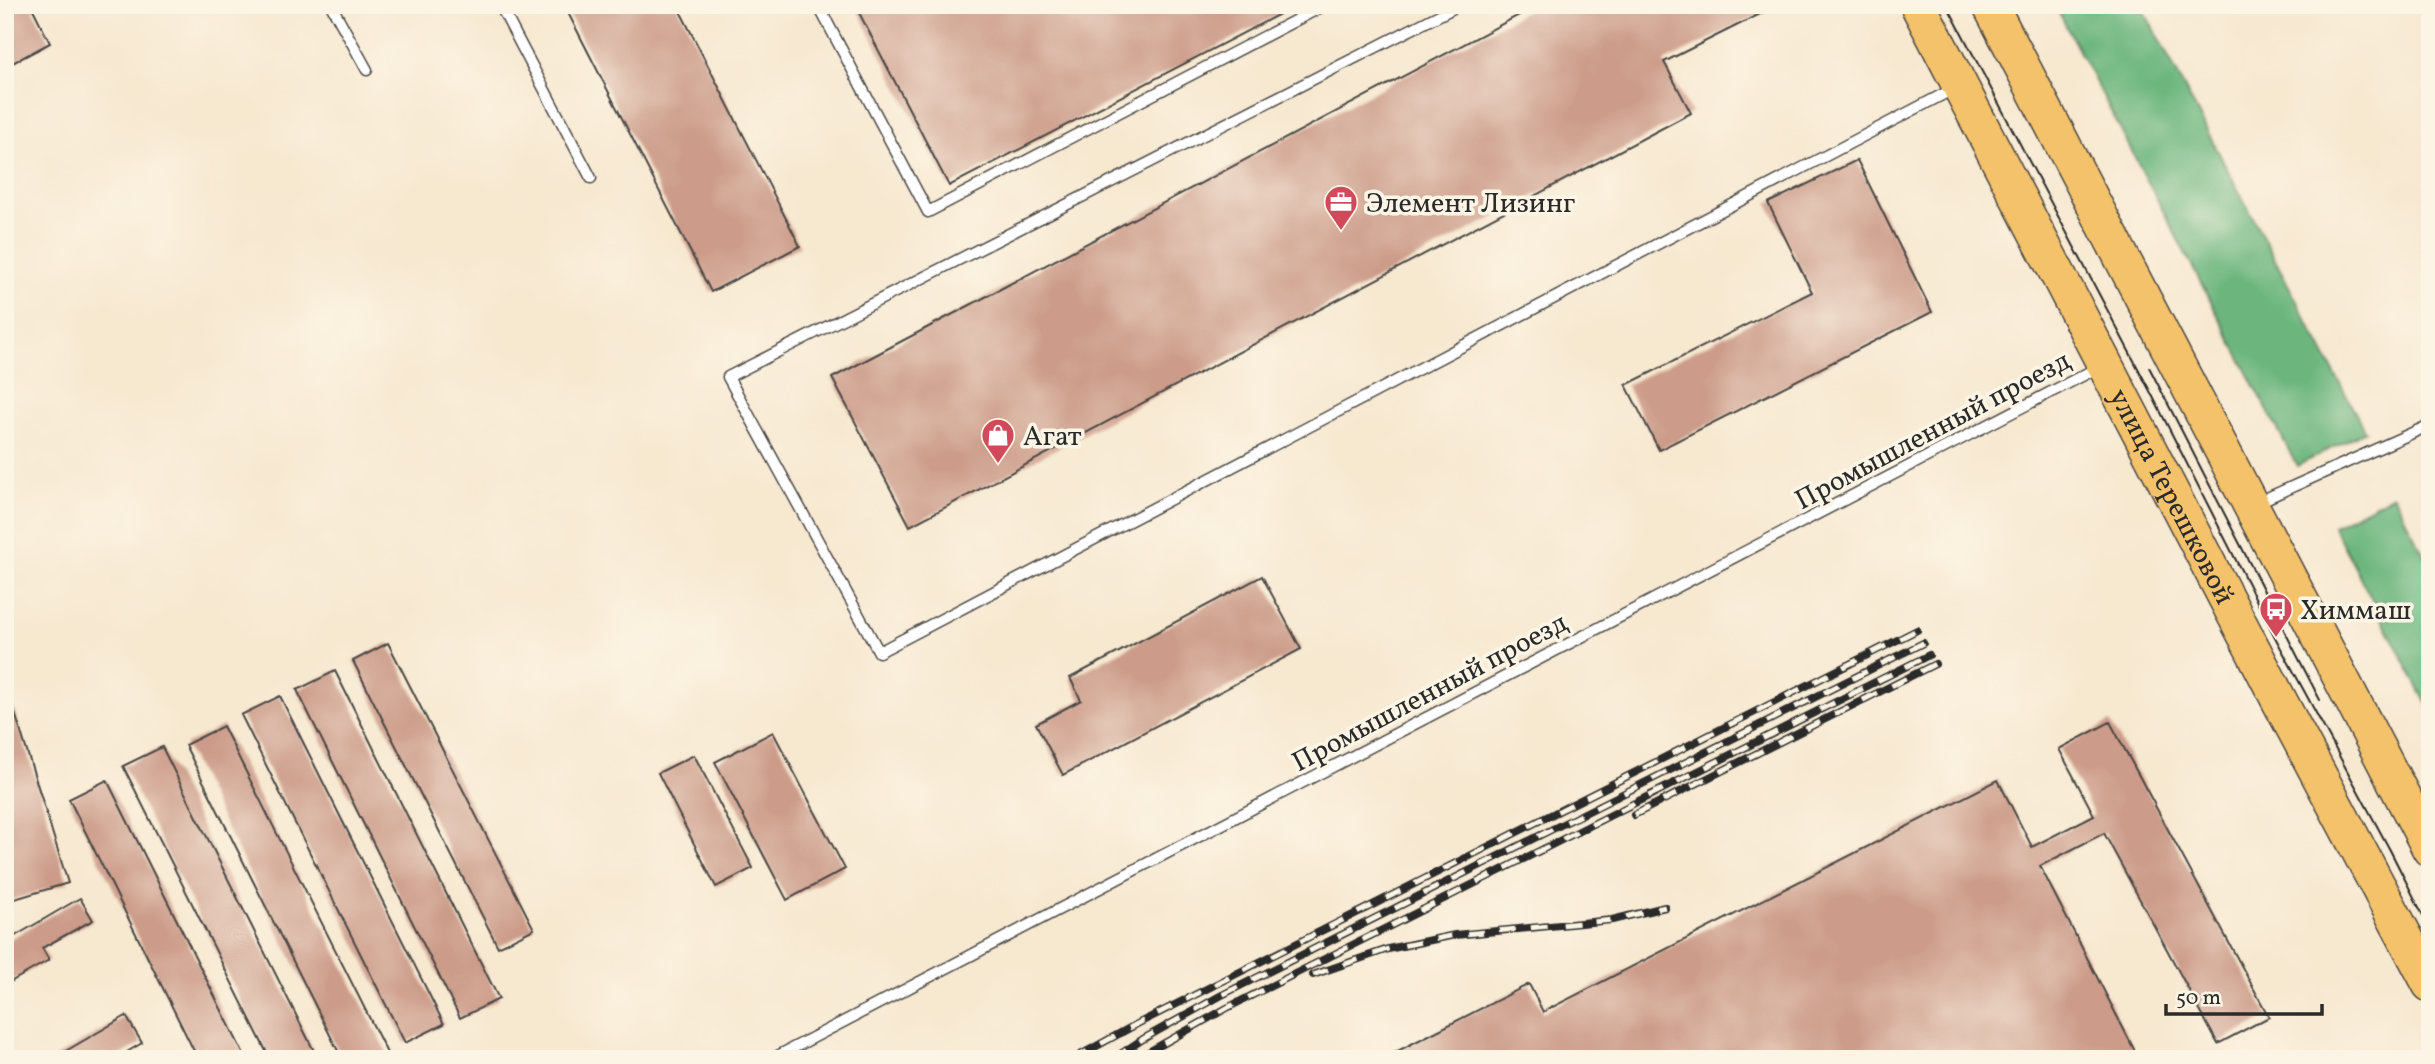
<svg xmlns="http://www.w3.org/2000/svg" width="2435" height="1064" viewBox="0 0 2435 1064" font-family="Vollkorn,serif">
  <style>
    .forest { fill: #6cb67e; stroke: #4c7054; stroke-width: 2 }
    .building { fill: #cc9b89 }
    .lines { fill: none; stroke-linecap: round; stroke-linejoin: round }
    .lane-casing { stroke: #4a4744; stroke-width: 13 }
    .primary-casing { stroke: #4a4744; stroke-width: 38 }
    .lane { stroke: #fff; stroke-width: 10 }
    .primary { stroke: #f4c26a; stroke-width: 35 }
    .tram { stroke: #2b2b2b; stroke-width: 2 }
    .rail-casing { stroke: #2b2b2b; stroke-width: 8 }
    .rail { stroke: #fcf5e5; stroke-width: 5; stroke-dasharray: 16; stroke-linecap: butt }
    .labels { text-anchor: middle; stroke-width: 7; stroke-linejoin: round; paint-order: stroke }
    .poi-label { font-size: 28px; fill: #2b2b2b; stroke: #fcf5e5; text-anchor: start }
    .street-label { font-size: 28px; fill: #2b2b2b; stroke: #fcf5e5 }
  </style>
  <rect width="100%" height="100%" fill="#fcf5e5"/>
  <filter id="ink" filterUnits="userSpaceOnUse"><feTurbulence type="fractalNoise" baseFrequency=".0143" numOctaves="2"/><feDisplacementMap in="SourceGraphic" scale="14" xChannelSelector="R" yChannelSelector="G"/><feConvolveMatrix kernelMatrix="1 2 1 2 8 2 1 2 1" color-interpolation-filters="sRGB"/></filter>
  <filter id="wash" filterUnits="userSpaceOnUse"><feTurbulence type="fractalNoise" baseFrequency=".00686" numOctaves="4" result="noise"/><feDisplacementMap in="SourceGraphic" scale="28" xChannelSelector="R" yChannelSelector="G"/><feGaussianBlur stdDeviation="1.57" result="paint"/><feColorMatrix in="noise" values="0 0 0 0 0 0 0 0 0 0 0 0 0 0 0 0 0 1.4 0 .05"/><feComposite in="paint" operator="in"/></filter>
  <g filter="url(#wash)">
    <rect width="100%" height="100%" fill="#f7e8d0"/>
    <!-- forest -->
    <g class="forest">
      <path d="M2055,5H2141L2365,431L2297,466Z"/>
      <path d="M2393,495L2430,566V710L2333,526Z"/>
    </g>
    <g id="blocks">
      <!-- building -->
      <g class="building">
        <path d="M5,5H31L50,43L5,67Z"/>
        <path d="M564,5H677L800,246L711,292Z"/>
        <path d="M855,5H1297L949,186Z"/>
        <path d="M1538,5H1635L1636,7L1640,5H1778L1664,62L1691,113L910,526L832,378Z"/>
        <path d="M1857,160L1932,312L1659,450L1626,385L1812,292L1768,203Z"/>
        <path d="M1262,576L1301,649L1063,775L1036,724L1081,700L1070,678Z"/>
        <path d="M388,643L534,929L498,947L353,661Z"/>
        <path d="M335,671L499,999L460,1018L297,690Z"/>
        <path d="M5,681L68,883L5,902Z"/>
        <path d="M280,696L444,1024L405,1043L241,715Z"/>
        <path d="M2110,722L2269,1017L2218,1044L2104,833L2040,866L2139,1059H1382L1529,984L1543,1012L1998,780L2032,847L2094,815L2059,749Z"/>
        <path d="M223,726L387,1053L376,1059H342L185,745Z"/>
        <path d="M773,732L845,869L787,900L715,762Z"/>
        <path d="M162,747L318,1059H270L123,766Z"/>
        <path d="M694,755L753,868L716,887L658,773Z"/>
        <path d="M107,780L246,1059H198L69,799Z"/>
        <path d="M80,898L93,920L42,948L49,960L5,985V942Z"/>
        <path d="M126,1016L142,1043L115,1059H52Z"/>
      </g>
    </g>
  </g>
  <g filter="url(#ink)">
    <use href="#blocks" fill-opacity="0" stroke="#4a4744" stroke-width="2"/>
    <g class="lines">
      <defs>
        <g id="lane">
          <path d="M331,5L367,70"/>
          <path d="M500,5L591,178"/>
          <path d="M818,5L928,212L1325,5"/>
          <path d="M1457,6L728,377L879,652L1957,87"/>
          <path d="M2256,503L2430,425"/>
          <path d="M772,1059L2101,366"/>
        </g>
        <g id="primary">
          <path id="s1" d="M1918,5L2279,700L2430,984"/>
          <path d="M1990,5L2430,849"/>
        </g>
      </defs>
      <!-- lane casing -->
      <use href="#lane" class="lane-casing"/>
      <!-- primary casing -->
      <use href="#primary" class="primary-casing"/>
      <!-- lane -->
      <use href="#lane" class="lane"/>
      <!-- primary -->
      <use href="#primary" class="primary"/>
      <!-- tram -->
      <g class="tram">
        <path d="M1947,5L2151,393L2276,639L2390,850L2430,929"/>
        <path d="M2149,367L2320,700"/>
      </g>
      <defs>
        <g id="rail">
          <path d="M1634,815L1935,664"/>
          <path d="M1313,975L1388,949L1455,935L1612,920L1665,907"/>
          <path d="M1073,1059L1137,1024L1917,630"/>
          <path d="M1113,1059L1143,1039L1220,996L1923,643"/>
          <path d="M1136,1059L1227,1008L1929,655"/>
        </g>
      </defs>
      <!-- rail casing -->
      <use href="#rail" class="rail-casing"/>
      <!-- rail -->
      <use href="#rail" class="rail"/>
    </g>
  </g>
  <!-- icons -->
  <defs>
    <symbol id="office-pin" viewBox="-11 -11 22 30"><path d="M0 17L-7.5 6A9.5 9.5 0 1 1 7.5 6Z" fill="#d1495b" stroke="#fcf5e5"/><path d="M-6-3h4V-5.5h4V-3h4V5H-6ZM-1-4.5V-3h2v-1.5ZM-6 0V1H6V0Z" fill="#fff"/></symbol>
    <symbol id="shop-pin" viewBox="-11 -11 22 30"><path d="M0 17L-7.5 6A9.5 9.5 0 1 1 7.5 6Z" fill="#d1495b" stroke="#fcf5e5"/><path d="M-5-2.5h2.3a2.7 3.5 0 0 1 5.4 0H5L5.5 6h-11ZM-1.5-2.5h3a1.5 2.3 0 0 0-3 0Z" fill="#fff"/></symbol>
    <symbol id="bus-pin" viewBox="-11 -11 22 30"><path d="M0 17L-7.5 6A9.5 9.5 0 1 1 7.5 6Z" fill="#d1495b" stroke="#fcf5e5"/><path d="M-5-6H5V4H4V6H2V4H-2V6H-4V4H-5ZM-3.5-4V0h7V-4ZM-3.5 1.2v1.5H-2V1.2ZM2 1.2v1.5H3.5V1.2Z" fill="#fff"/></symbol>
  </defs>
  <g fill-rule="evenodd">
    <use href="#office-pin" x="1322" y="183" width="38" height="52"/>
    <use href="#shop-pin" x="979" y="416" width="38" height="52"/>
    <use href="#bus-pin" x="2257" y="590" width="38" height="52"/>
  </g>
  <g class="labels">
    <!-- poi labels -->
    <g class="poi-label">
      <text x="1366" y="212">Элемент Лизинг</text>
      <text x="1023" y="445">Агат</text>
      <text x="2300" y="619">Химмаш</text>
    </g>
    <!-- street labels -->
    <g class="street-label">
      <text transform="translate(1932 429) rotate(-28)" y="10">Промышленный проезд</text>
      <text dy="10" stroke="none"><textPath href="#s1" startOffset="553">улица Терешковой</textPath></text>
      <text transform="translate(1429 691) rotate(-28)" y="10">Промышленный проезд</text>
    </g>
  </g>
  <!-- margin -->
  <rect width="2435" height="1064" fill="none" stroke="#fcf5e5" stroke-width="28"/>
  <!-- scale -->
  <path d="M2166 1004v10h156v-10" fill="none" stroke="#2b2b2b" stroke-width="3.5"/>
  <text x="2176" y="1004" font-size="21" fill="#2b2b2b" stroke="#fcf5e5" stroke-width="5" paint-order="stroke">50 m</text>
</svg>
